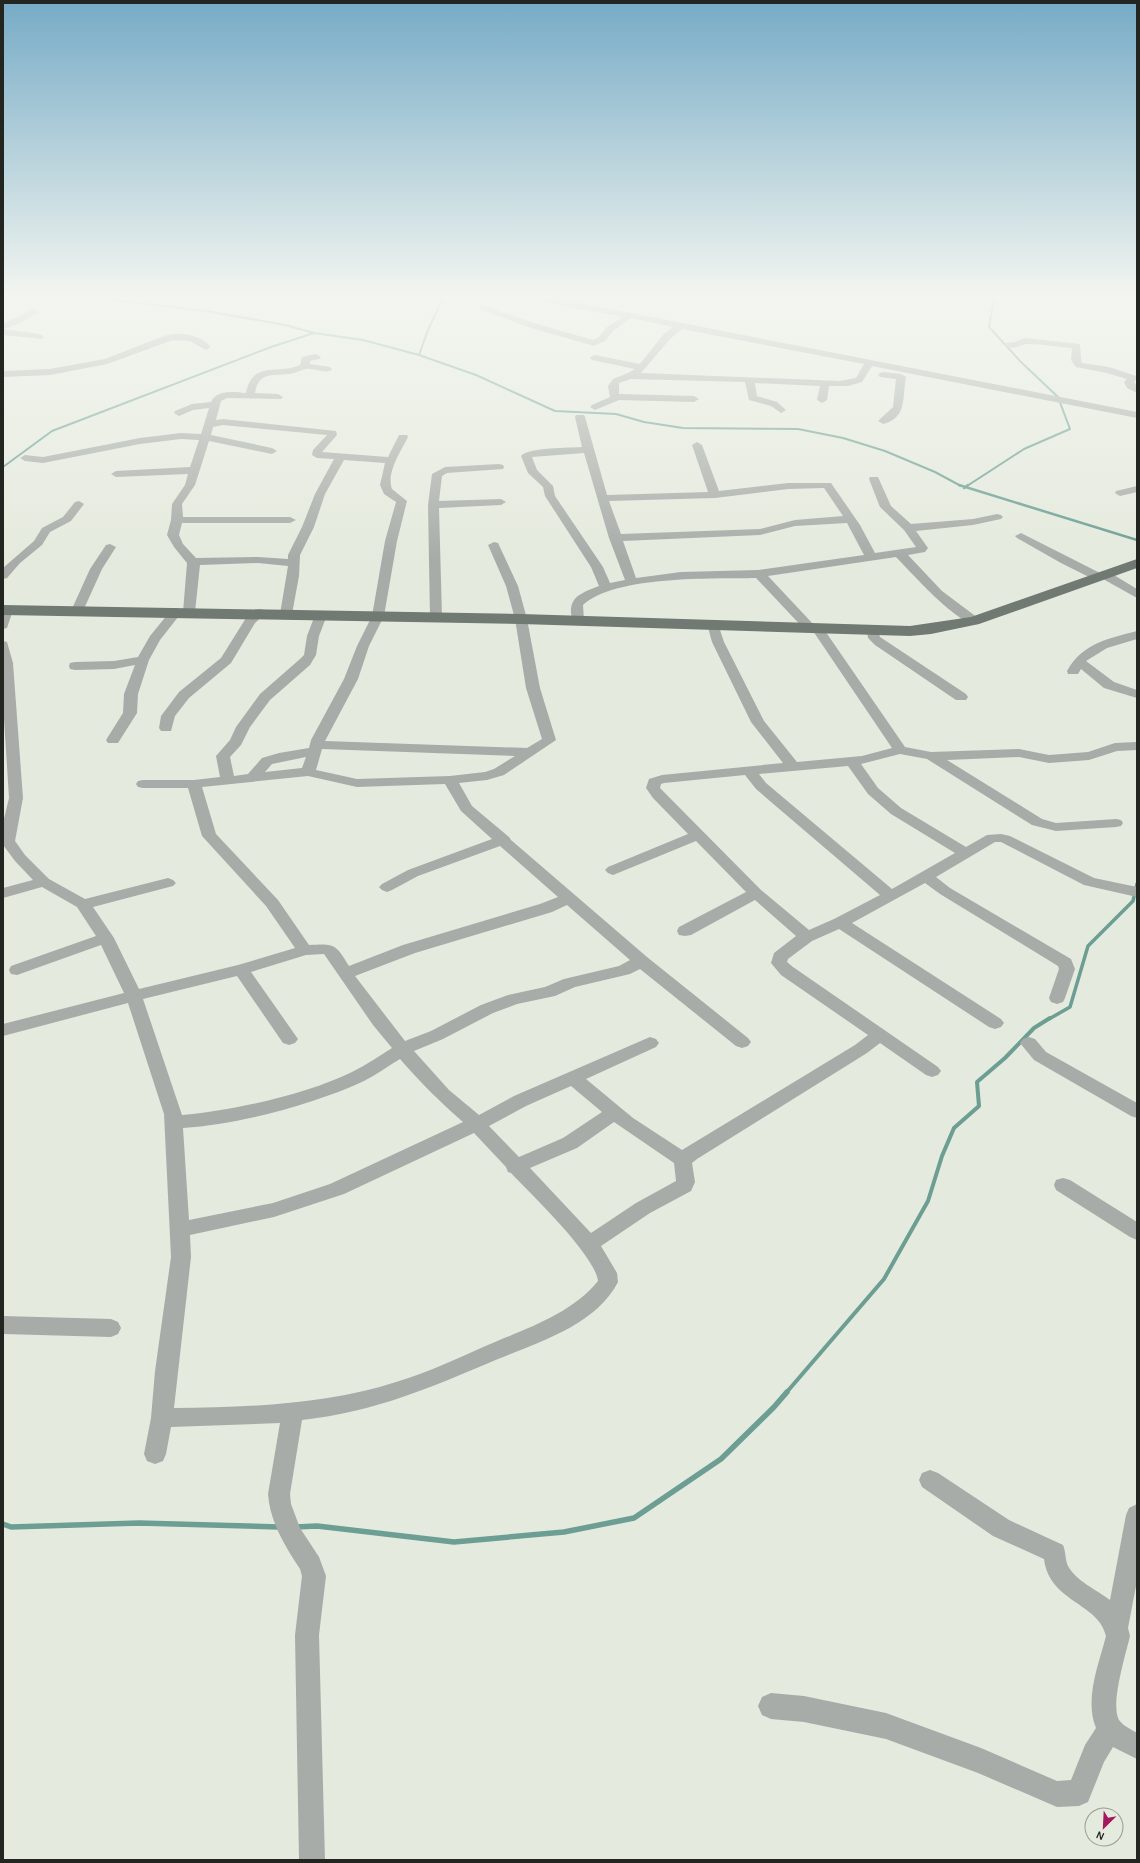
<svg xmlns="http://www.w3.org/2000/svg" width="1140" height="1863" viewBox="0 0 1140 1863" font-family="Karla,sans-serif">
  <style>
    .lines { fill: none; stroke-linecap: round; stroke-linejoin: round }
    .stream-far4 { stroke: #6c9e93; stroke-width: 2 }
    .stream-far3 { stroke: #6c9e93; stroke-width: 2.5 }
    .stream-far2 { stroke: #6c9e93; stroke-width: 3.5 }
    .stream-far1 { stroke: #6c9e93; stroke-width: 4 }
    .stream { stroke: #6c9e93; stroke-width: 5.5 }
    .minor { fill: #a7aca8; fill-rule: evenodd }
    .major { fill: #707972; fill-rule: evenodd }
  </style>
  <rect width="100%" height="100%" fill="#e5eade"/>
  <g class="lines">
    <!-- stream-far4 -->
    <g class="stream-far4">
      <path d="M96,298L206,311L285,325L314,333L363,340L419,355L476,375L555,411L616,414L644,422L683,428L798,429L843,438L885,451L935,472L961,486"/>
      <path d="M419,355L428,330L443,298"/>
      <path d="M3,467L52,431L271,347L314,333"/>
      <path d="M967,486L1024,449L1070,429L1058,397L1021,362L989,327L994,298"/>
    </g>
    <!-- stream-far3 -->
    <g class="stream-far3">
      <path d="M959,485L1137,540"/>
      <path d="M964,488L968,485"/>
    </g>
    <!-- stream-far2 -->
    <path class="stream-far2" d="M1049,1019L1070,1007L1088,946L1133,901L1137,884"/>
    <!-- stream-far1 -->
    <path class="stream-far1" d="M786,1393L884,1279L928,1201L942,1156L954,1128L979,1106L977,1082L1005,1058L1034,1028L1050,1018"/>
    <!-- stream -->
    <g class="stream">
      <path d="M3,1524L11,1527L139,1523L279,1527"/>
      <path d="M296,1527L317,1526L454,1542L564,1532L634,1518L721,1459L774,1407L787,1392"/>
    </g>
    <!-- minor -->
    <g class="minor">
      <path d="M536,298H554L1137,412V418L872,366L862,382L848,386H829L827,400L822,403L817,400L820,386L755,383L757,396L777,402L786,410L781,413L771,406L749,400L745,382L631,379L619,383V394L694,396L699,399L694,402L619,400L595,410L590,407L592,405L610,397L608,386L613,379L628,373L635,369L592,360L590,358L592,356L595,355L640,364L663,335L673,327L631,318L613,331L605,341L594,346L528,327L478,308L482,305L485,306L534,323L593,340L599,337L607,327L622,317L540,301ZM682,329L864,364L856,378L840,381L641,373L670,339Z"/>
      <path d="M34,308L38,311L37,313L18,324L4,329L39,334L42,335L44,337L42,339L3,335V324Z"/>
      <path d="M173,334C186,333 201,336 211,347L206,350L190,341L173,340L107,364L50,375L3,377V371L50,369L105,359L164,336Z"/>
      <path d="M1025,338L1080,344L1081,360L1082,363L1109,367L1136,376L1137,379L1134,382L1137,386V393L1127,388L1124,382L1127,379L1107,373L1076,367L1071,360L1072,348C1058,347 1043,344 1028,344C1020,344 1012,352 1004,345L1006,343L1015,342Z"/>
      <path d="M316,354L321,357L319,359L310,361V364L330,367L332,369L330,371C322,373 314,368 306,369C300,370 294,374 288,374C270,376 259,372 255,393L278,394L283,397L281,399L227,398L221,401L216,420L223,419L336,431L337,435L322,452L388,457L399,435H407L408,437C401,451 386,473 392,489L407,501L397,541L384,616L369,646L358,679L325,741L527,748L542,739L526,688L515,619L506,586L488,545L494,542L498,543L518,586L527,619L540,688L556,740L504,775L487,780L459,783L472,806L509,837L511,840L647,957L748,1038L751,1042L748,1046L742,1048L736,1046L640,969L630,974L575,987L555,996L517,1004L493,1013L443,1039L414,1051L449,1090L479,1115L514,1096L650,1037L656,1039L659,1043L656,1047L586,1079L633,1118L682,1150L855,1045L868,1035L781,975L771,963L774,953L796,936L755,900L691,935L685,936L679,935L677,931L679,927L746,892L696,841L618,873L613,875L608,873L605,870L608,867L688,834L653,798L646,788L649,779L662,775L783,763L751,722L712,642L707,624L709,621H717L724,642L764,721L797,762L862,756L892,748L813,631H806L756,578C712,579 616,575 583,605L584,620L582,623H574C571,619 572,617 571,613C570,595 585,592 599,586L591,567L545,496L543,487L528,473L521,456C528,447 570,448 582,447L575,417L576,415H584L585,417L607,495L708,492L692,445L697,442L702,445L719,491L788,483H831L860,525L875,553L916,547L904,530L880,507L869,479L870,477H878L891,506L911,524L973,519L997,514L1001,515L1003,517L1001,519L973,525L916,531L928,548L925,552L908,555L942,591L978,618L980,621L978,624C960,628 910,571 896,557L768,576L814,625H821L905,747L931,752L1019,749L1049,755L1088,752L1115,743L1137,742V750L1117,751L1089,760L1049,763L1019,757L947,760L1042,819L1056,823L1116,819L1121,820L1123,823L1121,826L1116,827L1056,831L1032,825L927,759L900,754L861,764L878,788L901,808L966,847L987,835L1001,834L1010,836L1094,878L1137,887V897L1084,885L1001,842H995L936,877L950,888L1071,959L1075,969L1065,998L1063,1002L1057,1004L1051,1002L1049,998L1059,969L1058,966L940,894L925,883L852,923L1001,1019L1004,1023L1001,1027L995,1029L989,1027L839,929L812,941L788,959L787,962L793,967L938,1067L941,1071L938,1075L932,1077L926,1075L880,1043L867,1053L697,1159L692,1163L695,1182L691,1191L650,1213L601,1246L617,1273L618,1282C596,1325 539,1342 498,1359C432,1387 375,1412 302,1420L290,1494L291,1504L300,1528L319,1557L326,1576L319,1635L325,1860H299L295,1635L302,1576L300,1569C285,1546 270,1522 268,1494L280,1423L171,1427L166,1454L163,1461L155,1464L147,1461L144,1454L151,1418L155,1371L171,1257L164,1114L128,1003L3,1036V1024L124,993L101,945L17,975L11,974L9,970L11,966L96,936L77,907L42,887L3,898V888L33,880L15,861L3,845V823L9,798L3,703V641L7,642L13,663L23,798L15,841L25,855L49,879L85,899L168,878L173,880L176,883L173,886L93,907L114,938L139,989L238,965L295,948L266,906L202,836L188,788H143L138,787L136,784L138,781L143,780H194L220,777L216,756L230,740L236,727L260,694L300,659L304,655L307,636L315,615L317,612H325L327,615L319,636L316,655L310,665L270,700L250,727L241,745L230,757L234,776L248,774L262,758L279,753L309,748L311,740L344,679L357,646L372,616L385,541L396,502L384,494L380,485L385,463L344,460L325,494L314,527L300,555L299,576L292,614L290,617H282L280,614L288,566L258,563L200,565L195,612L193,615H185L183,612L187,563L174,547L167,535L171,520L172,504L185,485L188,474L116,477L111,474L116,471L190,467L199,440L181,439L140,444L43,463L25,461L20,458L25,455L43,457L140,438L181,433L201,434L209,408L193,410L179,416L174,413L175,411L192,404L211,402C217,389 234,392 246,393C252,360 278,375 300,365L302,357ZM223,425L327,435L313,450L312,455L317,458L334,459L315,494L302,527L288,555V559L258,557L196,558L183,544L179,535L182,523H290L296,520L290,517H183L182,504L195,485L209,441L272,454L277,451L272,448L211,435L213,427ZM584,453L609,538L625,580L610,583L603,567L555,496L553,486L537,470L532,457ZM824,488L843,516L795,520L760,529L621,534L609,501L715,498L788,489ZM847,523L864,555L758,570L681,572L636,578L623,541L760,535L795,526ZM322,749L515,756L494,769L485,772L450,776L357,779L316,770ZM306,757L302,768L265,772L272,764ZM848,766L868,794L891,814L955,853L892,889L766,783L759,774ZM745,775L756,789L880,895L834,919L809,930L761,890L660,788L661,784L664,783ZM308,776L357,787L445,784L461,811L492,839L408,870L382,884L379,887L382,890L387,892L392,890L418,876L500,846L558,897L540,904L403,945L349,966C336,945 336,943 309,945L278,900L216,834L202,787ZM567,905L630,960L619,966L564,979L545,987L508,995L481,1005L431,1031L405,1041L355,976L415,953L552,912ZM324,954L373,1025L392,1048C379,1056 366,1065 352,1072C307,1094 233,1111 182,1115L143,999L237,976L283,1043L289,1045L295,1043L298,1039L251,972L306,955ZM400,1059C420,1082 440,1102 463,1122L330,1184L273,1203L189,1220L183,1128C240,1124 312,1105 364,1081C376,1075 388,1066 400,1059ZM571,1086L602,1112L563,1138L519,1157L489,1126L526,1106ZM614,1122L674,1163L676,1181L636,1203L591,1233L530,1168L577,1148ZM474,1133L506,1167L508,1172L511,1173C531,1194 595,1255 598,1281C573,1312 531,1327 495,1342C462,1356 430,1372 396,1382C325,1405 248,1407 174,1408L191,1257L190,1235L274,1217L344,1194Z"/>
      <path d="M883,372L901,374L906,377C902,396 908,418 883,424L878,421L893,407L896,379L880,377L878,375L880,373Z"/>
      <path d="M499,464L503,465L504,467L503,469L447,473L442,476L439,501L501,499L506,502L501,505L439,508L442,617L440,620H432L430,617L428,505L432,474L445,467Z"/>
      <path d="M1137,486V492L1120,496L1115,493L1116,491Z"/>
      <path d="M79,501L84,504L71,521L50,532L42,545L20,563L7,578L3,579V568L34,541L42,528L63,517L75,502Z"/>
      <path d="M1021,533L1100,573L1105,571L1109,572L1137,589V598L1103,579L1095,580L1061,563L1017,538L1015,536Z"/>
      <path d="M110,544L116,547L102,569L83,611L81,614H73L71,611L90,569L106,545Z"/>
      <path d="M7,606L13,610L7,628L3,629V607Z"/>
      <path d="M176,608L180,609L182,612L160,640L149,660L138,694L137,713L118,743H108L106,740L123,713L124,694L135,665L114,669L75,670L70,669L69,666L70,663L75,662L114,661L138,657L150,636L172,609Z"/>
      <path d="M260,609L264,610L266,613L255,623L231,663L189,698L175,716L171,731H161L159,728L161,716L179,692L221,658L246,618L256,610Z"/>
      <path d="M873,627L877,628L880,637L883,639L966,694L968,697L966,700H956L875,645L868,638L867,631L869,628Z"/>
      <path d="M1137,631V639L1107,648L1086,661L1114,682L1137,690V698L1104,688L1081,669L1078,674H1068L1067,671C1083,643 1107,639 1137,631Z"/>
      <path d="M1029,1037L1035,1039L1046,1052L1137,1103V1118L1131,1116L1034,1060L1020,1043L1023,1039Z"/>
      <path d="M1063,1178L1070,1180L1137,1222V1240L1130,1237L1056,1190L1054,1185L1056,1180Z"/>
      <path d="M3,1316L111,1319L118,1322L121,1328L118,1334L111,1337L3,1334Z"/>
      <path d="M930,1470L938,1473L1009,1520L1063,1545C1066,1552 1065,1560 1068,1566C1076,1581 1097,1590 1110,1600L1126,1515L1129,1508L1137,1504V1581L1128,1628L1130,1636C1126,1654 1110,1704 1119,1720C1123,1726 1131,1729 1137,1733V1759L1113,1747L1104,1762L1088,1802L1079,1806L1057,1807L978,1773L886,1739L804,1722L771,1719L762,1715L758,1706L762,1697L771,1693L804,1696L886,1713L981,1748L1057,1781L1071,1780L1085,1745L1096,1728C1084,1699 1099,1664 1106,1636C1099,1603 1049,1602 1044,1559L993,1536L922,1487L919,1480L922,1473Z"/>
    </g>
    <!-- major -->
    <path class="major" d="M1137,559V568L979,624L931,634L910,636L521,624L3,615V605L521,614L910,626L971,617Z"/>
  </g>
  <!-- sky -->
  <linearGradient id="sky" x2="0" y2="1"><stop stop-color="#76abc6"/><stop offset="0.53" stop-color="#f3f6f0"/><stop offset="1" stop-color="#f3f6f0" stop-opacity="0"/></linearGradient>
  <rect width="1140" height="559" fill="url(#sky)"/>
  <!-- border -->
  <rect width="1140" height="1863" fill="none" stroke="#232520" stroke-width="8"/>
  <!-- north arrow -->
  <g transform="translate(1104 1827) rotate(204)"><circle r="19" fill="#e5eade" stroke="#979b92"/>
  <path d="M0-3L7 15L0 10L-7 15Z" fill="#a3185f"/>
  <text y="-6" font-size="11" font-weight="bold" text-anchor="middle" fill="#232520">N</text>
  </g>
</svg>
